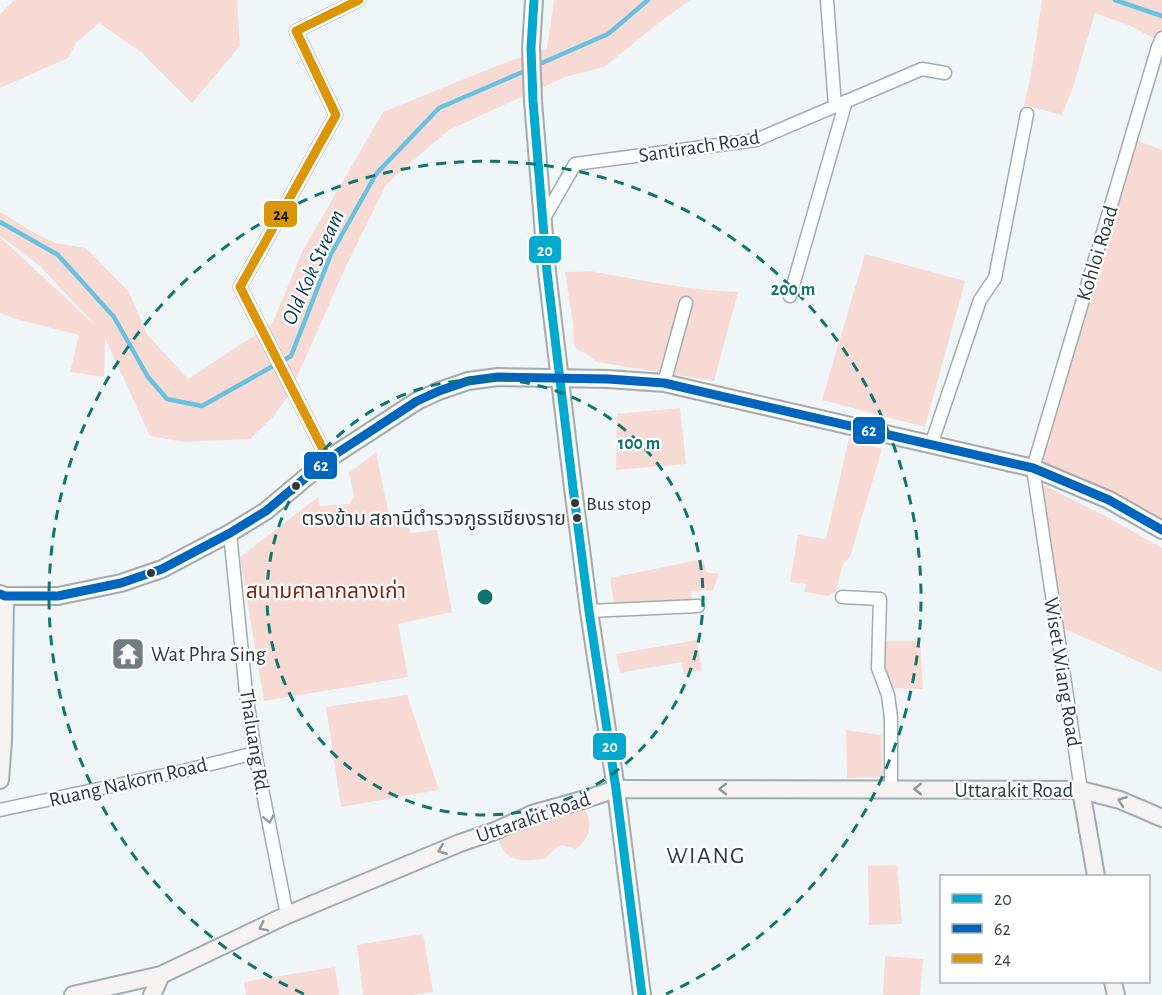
<svg xmlns="http://www.w3.org/2000/svg" width="1162" height="995" viewBox="0 0 1162 995" font-family="'Alegreya Sans','Noto Sans Thai',sans-serif">
  <style>
    .green { fill: #f7dad4 }
    .lines { fill: none; stroke-linecap: round; stroke-linejoin: round }
    .stream { stroke: #66c2e0; stroke-width: 4.5 }
    .street-casing { stroke: #a4abae; stroke-width: 15 }
    .secondary-casing { stroke: #a4abae; stroke-width: 20 }
    .street { stroke: #fdfefe; stroke-width: 12 }
    .secondary { stroke: #f4f3f2; stroke-width: 16 }
    .bus-1-casing { stroke: #fff; stroke-width: 14 }
    .bus-2-casing { stroke: #fff; stroke-width: 14 }
    .bus-3-casing { stroke: #fff; stroke-width: 14 }
    .bus-1 { stroke: #00a9ce; stroke-width: 9 }
    .bus-2 { stroke: #0065bd; stroke-width: 9 }
    .bus-3 { stroke: #d99609; stroke-width: 9 }
    .oneway { stroke: #929698 }
    .oneway2 { stroke: #969c9e }
    .ring { fill: none; stroke: #0f766e; stroke-width: 3; stroke-dasharray: 10 8 }
    .bus-dot { fill: #2f3a3e; stroke: #fff; stroke-width: 2 }
    .labels { text-anchor: middle; stroke-width: 4.5; stroke-linejoin: round; paint-order: stroke }
    .bus-label { font-size: 20px; fill: #2f3a3e; stroke: #fff; text-anchor: start }
    .street-label { font-size: 21px; fill: #2f3a3e; stroke: #fff }
    .park-label { font-size: 21px; fill: #7b2712; stroke: #fff }
    .poi-label { font-size: 21px; fill: #2f3a3e; stroke: #fff; text-anchor: start }
    .water-label { font-size: 22px; font-style: italic; fill: #033b4c; stroke: #fff }
    .quarter-label { font-size: 24px; letter-spacing: 1.5px; fill: #2f3a3e; stroke: #fff }
    .centre { fill: #0f766e; stroke: #fff; stroke-width: 3 }
    .ring-label { font-size: 18px; text-anchor: middle; font-weight: bold; fill: #0f766e; stroke: #fff; stroke-width: 4.5; stroke-linejoin: round; paint-order: stroke }
    .line-badge { stroke: #fff; stroke-width: 2 }
    .badge-label { font-size: 16px; text-anchor: middle; font-weight: bold; fill: #fff }
    .pale-badge-label { font-size: 16px; text-anchor: middle; font-weight: bold; fill: #111 }
  </style>
  <rect width="100%" height="100%" fill="#f0f6f8"/>
  <!-- green -->
  <g class="green">
    <path d="M14,0H237L240,46L192,103L142,53L99,23L76,43L68,58L0,88V14Z"/>
    <path d="M554,0H690L660,22L604,67L565,77L449,130L405,167L386,185L347,264L289,395L272,418L250,439L184,442L150,436L105,338L104,377L70,372L79,335L12,318L0,313V237L95,325L40,266L0,236V212L31,231L55,243L86,248L129,292L147,334L188,379L272,324L303,250L383,112L494,67L547,48Z"/>
    <path d="M1042,0H1162V43L1131,26L1095,13L1073,87L1062,115L1024,105L1031,74Z"/>
    <path d="M1130,141H1138L1162,150V531L1033,468Z"/>
    <path d="M865,254L965,281L925,427L822,400Z"/>
    <path d="M590,271C639,280 688,290 738,292L714,381L597,362L586,354L577,349L574,344L573,324L565,272Z"/>
    <path d="M680,408L686,464L616,470L617,414Z"/>
    <path d="M849,438L882,449L850,557L843,564L836,591L828,596L805,592L806,584L790,582L798,535L826,539Z"/>
    <path d="M376,452L389,516L404,513L411,533L437,530L452,612L398,624L408,677L264,701L240,557L318,497L320,506L349,504L354,497L349,473Z"/>
    <path d="M1034,480L1107,517L1162,548V672L1056,625Z"/>
    <path d="M703,559L706,572L719,574L713,590L691,591L695,611L616,618L610,578Z"/>
    <path d="M697,640L702,670L684,674L681,662L620,673L616,654Z"/>
    <path d="M882,641H920L923,689L890,688L883,663Z"/>
    <path d="M407,695L439,790L341,807L326,707Z"/>
    <path d="M846,730L881,735L883,777L847,778Z"/>
    <path d="M584,806C593,824 591,837 576,849L562,845L551,852L545,859C531,860 514,864 504,851C501,847 499,841 498,837Z"/>
    <path d="M897,865L902,924L869,925L868,866Z"/>
    <path d="M423,934L433,992L413,995H363L357,945Z"/>
    <path d="M885,956L923,959L920,995H883Z"/>
    <path d="M335,967L339,995H246L244,982Z"/>
  </g>
  <g class="lines">
    <!-- stream -->
    <g class="stream">
      <path d="M1115,0L1162,16"/>
      <path d="M535,66L608,34L648,0"/>
      <path d="M0,222L58,255L114,317L148,377L167,399L202,406L291,356L331,254L376,174L439,108L527,70"/>
    </g>
    <defs>
      <g id="street">
        <path d="M827,0L835,106"/>
        <path d="M543,220L575,164L756,140L922,69L945,73"/>
        <path d="M790,296L846,101"/>
        <path d="M664,383L686,303"/>
        <path d="M931,445L980,300L995,278L1027,114"/>
        <path d="M328,459L240,287L336,115L296,31L359,0"/>
        <path d="M230,533L246,693L255,753L287,915"/>
        <path d="M842,597L880,599L878,668L888,695L891,718V789"/>
        <path d="M589,611L698,606"/>
        <path d="M1081,790L1033,468L1158,47L1162,38"/>
        <path d="M0,810L179,772L255,753"/>
      </g>
      <g id="secondary">
        <path d="M534,0L531,48L533,101L547,272L573,488L589,611L616,789L642,995"/>
        <path d="M0,594L5,596H58L121,583L162,569L230,533L266,511L328,459L417,401L439,391L468,381L498,377L608,379L664,383L1033,468L1109,500L1162,530"/>
        <path d="M0,780L3,741L5,596"/>
        <path d="M1081,790L1096,876"/>
        <path d="M1113,982L1116,995"/>
        <path d="M73,995L161,975L287,915L460,843L495,831L532,814L589,798L616,789L1081,790L1120,800L1162,818"/>
        <path d="M152,995L161,975"/>
      </g>
    </defs>
    <!-- street casing -->
    <use href="#street" class="street-casing"/>
    <!-- secondary casing -->
    <use href="#secondary" class="secondary-casing"/>
    <!-- street -->
    <use href="#street" class="street"/>
    <!-- secondary -->
    <use href="#secondary" class="secondary"/>
    <defs>
      <path id="bus-1" d="M534,0L531,48L533,101L547,272L573,488L589,611L616,789L642,995"/>
      <path id="bus-2" d="M0,594L5,596H58L121,583L162,569L230,533L266,511L328,459L417,401L439,391L468,381L498,377L608,379L664,383L1033,468L1109,500L1162,530"/>
      <path id="bus-3" d="M328,459L240,287L336,115L296,31L359,0"/>
    </defs>
    <!-- bus-1 casing -->
    <use href="#bus-1" class="bus-1-casing"/>
    <!-- bus-2 casing -->
    <use href="#bus-2" class="bus-2-casing"/>
    <!-- bus-3 casing -->
    <use href="#bus-3" class="bus-3-casing"/>
    <!-- bus-1 -->
    <use href="#bus-1" class="bus-1"/>
    <!-- bus-2 -->
    <use href="#bus-2" class="bus-2"/>
    <!-- bus-3 -->
    <use href="#bus-3" class="bus-3"/>
  </g>
  <!-- one-way arrows -->
  <defs><path id="oneway-chevron" d="M-2-3.5L2.5 0L-2 3.5" fill="none" stroke-width="1.6" stroke-linecap="round" stroke-linejoin="round" transform="scale(1.5)"/></defs>
  <g class="oneway">
    <use href="#oneway-chevron" transform="translate(723 789) rotate(-180)"/>
    <use href="#oneway-chevron" transform="translate(918 789) rotate(-180)"/>
    <use href="#oneway-chevron" transform="translate(1122 801) rotate(-160)"/>
    <use href="#oneway-chevron" transform="translate(442 850) rotate(158)"/>
    <use href="#oneway-chevron" transform="translate(263 927) rotate(154)"/>
  </g>
  <use class="oneway2" href="#oneway-chevron" transform="translate(269 819) rotate(79)"/>
  <!-- distance rings -->
  <g class="ring">
    <circle cx="485" cy="597" r="218"/>
    <path d="M304 994A436 436 0 1 1 666 994"/>
  </g>
  <!-- icons -->
  <defs>
    <symbol id="temple-square" viewBox="-11 -11 22 22"><rect x="-9" y="-9" width="18" height="18" rx="4" fill="#737c7f" stroke="#fff"/><path d="M0-6L5-2H3V0L6.5 2.5H4V6H1.5V3h-3V6H-4V2.5H-6.5L-3 0V-2H-5Z" fill="#fff"/></symbol>
  </defs>
  <g fill-rule="evenodd">
    <use href="#temple-square" x="109" y="635" width="38" height="38"/>
  </g>
  <!-- markers -->
  <g class="bus-dot">
    <circle cx="296" cy="486" r="5"/>
    <circle cx="575" cy="503" r="5"/>
    <circle cx="577" cy="518" r="5"/>
    <circle cx="151" cy="573" r="5"/>
  </g>
  <g class="labels">
    <!-- bus labels -->
    <g class="bus-label">
      <text x="586" y="510">Bus stop</text>
      <text x="566" y="525" text-anchor="end">ตรงข้าม สถานีตำรวจภูธรเชียงราย</text>
    </g>
    <!-- street labels -->
    <g class="street-label">
      <text transform="translate(699 146) rotate(-9)" y="7">Santirach Road</text>
      <text transform="translate(1097 253) rotate(-73)" y="7">Kohloi Road</text>
      <text transform="translate(1063 672) rotate(81)" y="7">Wiset Wiang Road</text>
      <text transform="translate(255 742) rotate(81)" y="7">Thaluang Rd.</text>
      <text transform="translate(128 782) rotate(-13)" y="7">Ruang Nakorn Road</text>
      <text x="1014" y="797">Uttarakit Road</text>
      <text transform="translate(533 817) rotate(-19)" y="7">Uttarakit Road</text>
    </g>
    <!-- park labels -->
    <g class="park-label">
      <text x="326" y="598">สนามศาลากลางเก่า</text>
    </g>
    <!-- poi labels -->
    <g class="poi-label">
      <text x="151" y="661">Wat Phra Sing</text>
    </g>
    <!-- water labels -->
    <g class="water-label">
      <text transform="translate(312 267) rotate(-66)" y="8">Old Kok Stream</text>
    </g>
    <!-- quarter labels -->
    <g class="quarter-label">
      <text x="706" y="863">WIANG</text>
    </g>
  </g>
  <circle cx="485" cy="597" r="9" class="centre"/>
  <g class="ring-label">
    <text x="793" y="295">200 m</text>
    <text x="639" y="449">100 m</text>
  </g>
  <g class="line-badge">
    <rect x="263" y="200" width="35" height="28" rx="6" fill="#d99609"/>
    <rect x="528" y="235" width="34" height="29" rx="6" fill="#00a9ce"/>
    <rect x="852" y="416" width="34" height="29" rx="6" fill="#0065bd"/>
    <rect x="303" y="451" width="35" height="29" rx="6" fill="#0065bd"/>
    <rect x="592" y="732" width="35" height="29" rx="6" fill="#00a9ce"/>
  </g>
  <g class="badge-label">
    <text x="545" y="256">20</text>
    <text x="869" y="436">62</text>
    <text x="321" y="471">62</text>
    <text x="610" y="752">20</text>
  </g>
  <g class="pale-badge-label">
    <text x="281" y="220">24</text>
  </g>
  <!-- legend -->
  <rect x="940" y="875" width="210" height="108" fill="#ffffff" stroke="#acb0b2" stroke-width="1.5"/>
  <rect x="952" y="894" width="30" height="9" fill="#00a9ce" stroke="#acb0b2" stroke-width="1.5"/>
  <text x="994" y="905" font-size="18" fill="#2f3a3e">20</text>
  <rect x="952" y="924" width="30" height="9" fill="#0065bd" stroke="#acb0b2" stroke-width="1.5"/>
  <text x="994" y="935" font-size="18" fill="#2f3a3e">62</text>
  <rect x="952" y="954" width="30" height="9" fill="#d99609" stroke="#acb0b2" stroke-width="1.5"/>
  <text x="994" y="965" font-size="18" fill="#2f3a3e">24</text>
</svg>
